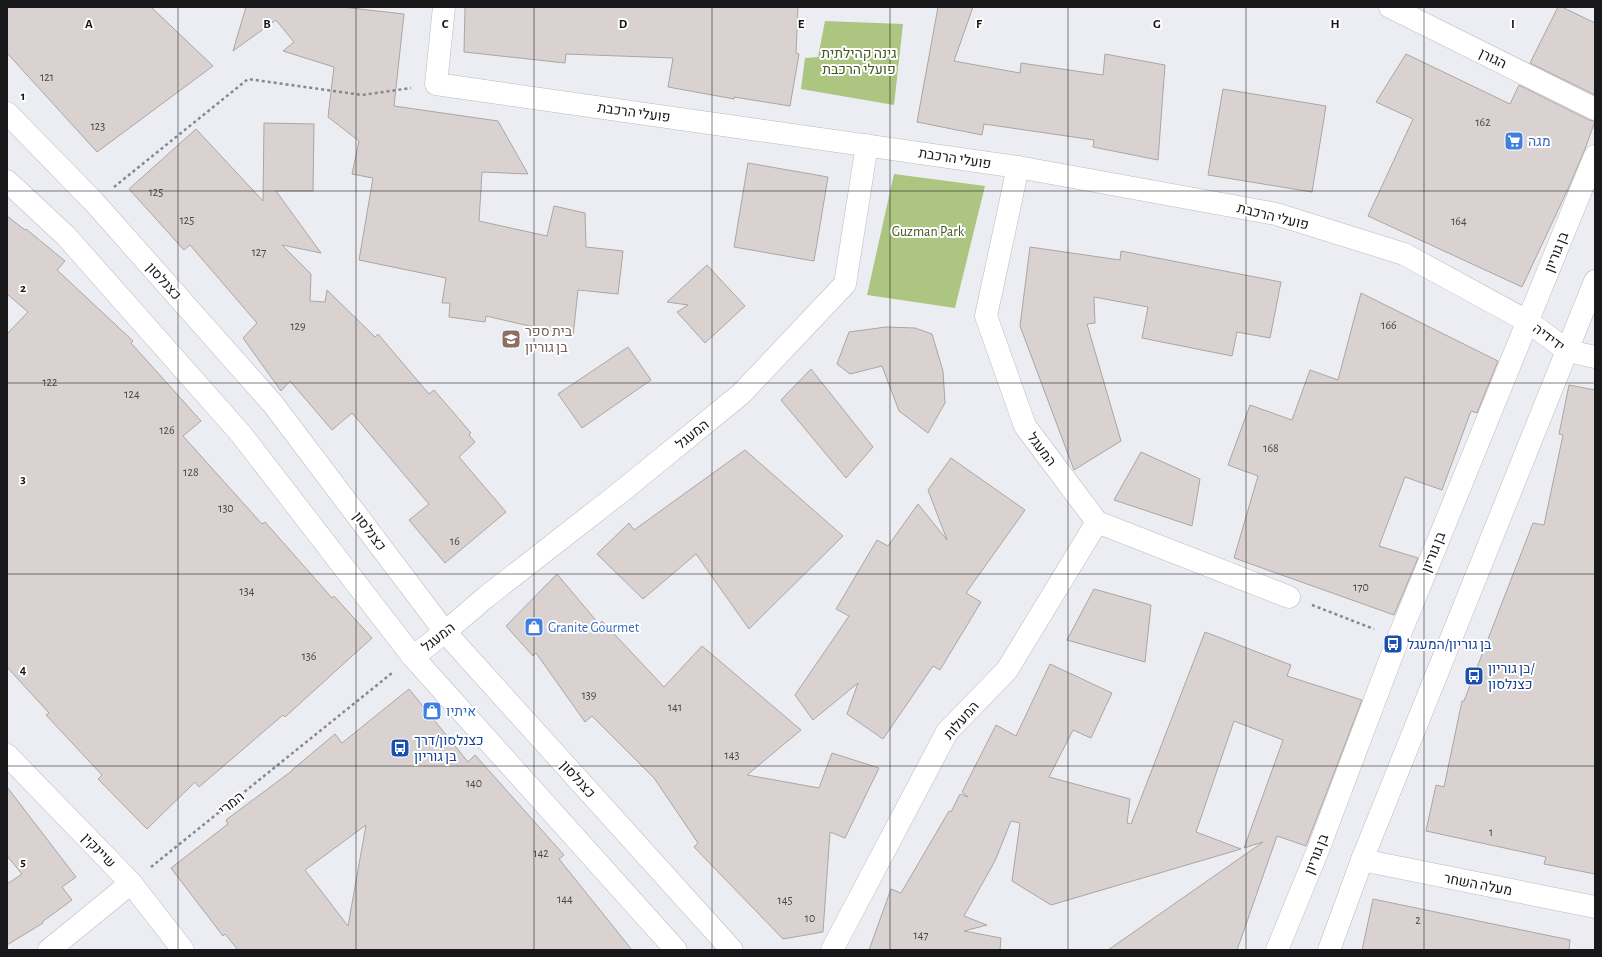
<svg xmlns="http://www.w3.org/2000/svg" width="1602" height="957" viewBox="0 0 1602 957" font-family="'Alegreya Sans',Heebo,sans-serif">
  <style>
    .green { fill: #acc581 }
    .building { fill: #d9d2d0; stroke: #aca5a4; fill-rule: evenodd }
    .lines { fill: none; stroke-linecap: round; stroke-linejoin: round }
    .minor-casing { stroke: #babac0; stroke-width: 23 }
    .tertiary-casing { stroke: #babac0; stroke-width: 23 }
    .secondary-casing { stroke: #babac0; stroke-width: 23 }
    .path { stroke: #88888c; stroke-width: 2.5; stroke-dasharray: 3 3; stroke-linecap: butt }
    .minor { stroke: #fff; stroke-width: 22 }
    .tertiary { stroke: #fff; stroke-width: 22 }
    .secondary { stroke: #fff; stroke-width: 22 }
    .grid { fill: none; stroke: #18181a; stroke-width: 1; stroke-opacity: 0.55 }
    .labels { text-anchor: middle; stroke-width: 4; stroke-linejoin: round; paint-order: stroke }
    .number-label { font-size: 12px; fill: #484648 }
    .park-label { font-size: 14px; fill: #44571c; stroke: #fff }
    .street-label { font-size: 14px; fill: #18181a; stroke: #fff }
    .shop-label { font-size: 14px; fill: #366cbe; stroke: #fff; text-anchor: start }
    .education-label { font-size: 14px; fill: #785e54; stroke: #fff; text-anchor: start }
    .transit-label { font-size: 14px; fill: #164399; stroke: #fff; text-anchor: start }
    .grid-label { font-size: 13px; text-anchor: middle; font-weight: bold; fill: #18181a; stroke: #fff; stroke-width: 4; stroke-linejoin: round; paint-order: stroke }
  </style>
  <rect width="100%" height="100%" fill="#ecedf3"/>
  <!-- green -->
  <g class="green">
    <path d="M825,21L903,24L894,105L801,89L805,58L818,57Z"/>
    <path d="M894,174L985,186L955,308L867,295Z"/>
  </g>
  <!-- building -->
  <g class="building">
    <path d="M7,7H151L213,66L97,152L7,53Z"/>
    <path d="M246,7H342L404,14L394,106L498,121L528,174L482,172L479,221L547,236L554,206L585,213L586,247L623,251L618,294L578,290L573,336L486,316L485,322L449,317L450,303H442L446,278L359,260L373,178L352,174L359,141L328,117L334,67L283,51L294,42L276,20L233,51Z"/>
    <path d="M465,7H798L796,53L799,54L790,106L734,97V99L668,87L673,58L566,54L565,63L464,52Z"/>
    <path d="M938,7H973L954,61L1020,73L1021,63L1103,75L1105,54L1165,65L1158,160L1093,147L1094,140L984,124L982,135L917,122Z"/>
    <path d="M1558,7H1562L1595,23V95L1530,63Z"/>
    <path d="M1406,54L1510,104L1519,85L1589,120L1595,121L1585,149L1568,189L1522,287L1368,216L1413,119L1376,102Z"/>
    <path d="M1223,89L1326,106L1312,192L1208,175Z"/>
    <path d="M264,123L314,124L313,191H276L321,253L282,245L311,274L310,301L325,302L327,290L375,337L378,334L429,394L434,390L471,433L469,435L475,442L459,457L506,512L445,563L409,520L429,504L352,413L332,430L290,381L281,391L243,338L257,323L190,245L184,250L129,189L196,129L263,201Z"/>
    <path d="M748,163L828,177L814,261L734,247Z"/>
    <path d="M7,216L25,230L26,229L65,261L57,270L133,341L131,343L201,421L183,436L262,524L265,522L332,598L334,596L372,638L285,717L283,715L199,787L195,782L147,829L98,779L102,775L46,715L49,713L7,667V334L28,312L7,294Z"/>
    <path d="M1030,247L1120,260L1121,251L1281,282L1270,338L1237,332L1232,356L1142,338L1148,307L1094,297L1095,323L1087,324L1121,441L1074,470L1020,326Z"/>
    <path d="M707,265L745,306L705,343L677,312L688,305L667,302Z"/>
    <path d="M1361,293L1498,361L1477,413L1471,411L1442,490L1405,477L1379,546L1418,558L1394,615L1234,558L1258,476L1228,465L1250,405L1292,420L1310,370L1338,380Z"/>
    <path d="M886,327L915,328L932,334L943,371L945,403L928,433L899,411L882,366L850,374L837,364L849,332Z"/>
    <path d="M628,347L651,380L582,428L558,394Z"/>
    <path d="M811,369L873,447L846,478L781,400Z"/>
    <path d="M1569,385L1595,390V874L1544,864L1546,857L1426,831L1436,785L1444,787L1462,701H1464L1533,523L1544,525L1563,435L1559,434Z"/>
    <path d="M745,450L843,536L749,629L696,554L643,599L597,554L629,523L634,530Z"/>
    <path d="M1141,452L1200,479L1192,526L1114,500Z"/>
    <path d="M951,458L1025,510L966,593L981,602L940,670L933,666L883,739L847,714L858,683L813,720L795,695L849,616L836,609L877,540L888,546L918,504L947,540L928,490Z"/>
    <path d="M557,574L599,624L602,621L664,687L702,646L801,730L747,775L819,788L832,753L879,768L845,838L830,832L823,932L783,939L694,847L698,843L654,778L592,716L585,722L536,653L533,656L506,626Z"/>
    <path d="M1094,589L1151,605L1145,662L1067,640Z"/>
    <path d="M1205,632L1291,665L1287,676L1362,700L1306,846L1277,836L1237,950H1108L1263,842L1244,848L1283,740L1234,721L1196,832L1241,849L1051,905L1012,881L1020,823L1011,821L995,861L964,916L987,925L964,931L1001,938L1000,950H869L891,889L901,893L949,811L951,812L960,794L968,797L962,792L996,725L1016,736L1050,664L1112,693L1091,738L1073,730L1049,777L1130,799L1127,823L1131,824Z"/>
    <path d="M409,689L468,762L475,755L564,855L559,859L632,950H238L225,934L223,936L171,868L228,824L226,820L293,770H292L335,734L342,743ZM366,825L348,926L305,870Z"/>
    <path d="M7,787L76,877L62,887L72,900L42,922L43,923L7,945V884L22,874L7,856Z"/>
    <path d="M1373,899L1570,940L1569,950H1362Z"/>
  </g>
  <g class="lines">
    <defs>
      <g id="minor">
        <path d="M444,7L436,84L1018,167L1276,214L1404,254L1527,321L1568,351L1595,357"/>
        <path d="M1390,7L1595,109"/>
        <path d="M1018,167L986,316L1025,426L1097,522L1289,597"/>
        <path d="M413,657L445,632L486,597L622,491L741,394L845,284L867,145"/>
        <path d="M7,755L131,883L183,950"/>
        <path d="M1362,860L1595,907"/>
        <path d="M49,950L131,883"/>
        <path d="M832,950L947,732L1007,670L1097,522"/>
      </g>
      <g id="tertiary">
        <path d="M7,113L94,202L273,404L445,632L732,950"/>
        <path d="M7,181L66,236L241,434L413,657L676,950"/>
      </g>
      <g id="secondary">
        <path d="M1277,950L1318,850L1398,639L1595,156"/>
        <path d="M1329,950L1362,860L1595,281"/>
      </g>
    </defs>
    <!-- minor casing -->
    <use href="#minor" class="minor-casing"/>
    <!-- tertiary casing -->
    <use href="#tertiary" class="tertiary-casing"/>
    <!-- secondary casing -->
    <use href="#secondary" class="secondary-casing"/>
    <!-- path -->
    <g class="path">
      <path d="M114,187L248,79L362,95L411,88"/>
      <path d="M1312,605L1374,629"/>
      <path d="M151,867L392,673"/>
    </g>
    <!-- minor -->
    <use href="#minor" class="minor"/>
    <!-- tertiary -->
    <use href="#tertiary" class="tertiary"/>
    <!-- secondary -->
    <use href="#secondary" class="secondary"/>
  </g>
  <!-- grid -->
  <path class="grid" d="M178,7V950M356,7V950M534,7V950M712,7V950M890,7V950M1068,7V950M1246,7V950M1424,7V950M7,191H1595M7,383H1595M7,574H1595M7,766H1595"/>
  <!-- icons -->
  <defs>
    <symbol id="supermarket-square" viewBox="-11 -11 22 22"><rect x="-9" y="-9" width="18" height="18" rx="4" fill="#3f7fe0" stroke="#fff"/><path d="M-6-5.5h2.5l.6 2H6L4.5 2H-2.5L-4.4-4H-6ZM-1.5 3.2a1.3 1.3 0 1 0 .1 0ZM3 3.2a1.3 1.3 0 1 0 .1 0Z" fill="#fff"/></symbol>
    <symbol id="school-square" viewBox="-11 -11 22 22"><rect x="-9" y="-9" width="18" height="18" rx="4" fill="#8d6e63" stroke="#fff"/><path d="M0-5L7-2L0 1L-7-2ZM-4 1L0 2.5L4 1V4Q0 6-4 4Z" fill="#fff"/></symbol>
    <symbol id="shop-square" viewBox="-11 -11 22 22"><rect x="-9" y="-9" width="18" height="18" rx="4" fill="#3f7fe0" stroke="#fff"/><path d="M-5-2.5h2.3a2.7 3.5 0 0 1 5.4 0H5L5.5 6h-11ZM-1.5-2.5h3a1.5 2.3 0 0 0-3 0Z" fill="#fff"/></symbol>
    <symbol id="bus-square" viewBox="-11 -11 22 22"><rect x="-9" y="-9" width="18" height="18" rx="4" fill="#1a4fb4" stroke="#fff"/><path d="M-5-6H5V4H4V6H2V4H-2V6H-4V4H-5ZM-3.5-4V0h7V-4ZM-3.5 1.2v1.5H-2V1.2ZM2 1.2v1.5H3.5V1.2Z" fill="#fff"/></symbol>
  </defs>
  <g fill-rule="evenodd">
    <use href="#supermarket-square" x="1503" y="130" width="22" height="22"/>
    <use href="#school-square" x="500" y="328" width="22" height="22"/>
    <use href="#shop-square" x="523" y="616" width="22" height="22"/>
    <use href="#bus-square" x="1382" y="633" width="22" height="22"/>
    <use href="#bus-square" x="1463" y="665" width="22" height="22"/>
    <use href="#shop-square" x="421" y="700" width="22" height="22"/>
    <use href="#bus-square" x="389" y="737" width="22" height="22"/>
  </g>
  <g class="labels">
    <!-- number labels -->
    <g class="number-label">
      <text x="47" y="81">121</text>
      <text x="1483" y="126">162</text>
      <text x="98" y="130">123</text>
      <text x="156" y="196">125</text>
      <text x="187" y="224">125</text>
      <text x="1459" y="225">164</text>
      <text x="259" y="256">127</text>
      <text x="1389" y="329">166</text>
      <text x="298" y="330">129</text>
      <text x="50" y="386">122</text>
      <text x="132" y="398">124</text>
      <text x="167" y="434">126</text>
      <text x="1271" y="452">168</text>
      <text x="191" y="476">128</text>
      <text x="226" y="512">130</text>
      <text x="455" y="545">16</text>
      <text x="1361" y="591">170</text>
      <text x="247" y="595">134</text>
      <text x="309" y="660">136</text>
      <text x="589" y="699">139</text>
      <text x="675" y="711">141</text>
      <text x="732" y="759">143</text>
      <text x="474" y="787">140</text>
      <text x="1491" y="836">1</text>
      <text x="541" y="857">142</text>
      <text x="565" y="903">144</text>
      <text x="785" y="904">145</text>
      <text x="810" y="922">10</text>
      <text x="1418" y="924">2</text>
      <text x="921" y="939">147</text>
    </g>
    <!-- park labels -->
    <g class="park-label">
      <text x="859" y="58">גינה קהילתית<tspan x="859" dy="16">פועלי הרכבת</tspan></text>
      <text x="928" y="236">Guzman Park</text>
    </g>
    <!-- street labels -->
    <g class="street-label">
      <text transform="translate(1493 58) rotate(26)" y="5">הגורן</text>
      <text transform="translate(634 112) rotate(8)" y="5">פועלי הרכבת</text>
      <text transform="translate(955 158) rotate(9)" y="5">פועלי הרכבת</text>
      <text transform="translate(1273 216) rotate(14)" y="5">פועלי הרכבת</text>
      <text transform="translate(1556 252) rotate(-68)" y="5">בן גוריון</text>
      <text transform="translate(164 281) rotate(48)" y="5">כצנלסון</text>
      <text transform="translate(1549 337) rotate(37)" y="5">ידידיה</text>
      <text transform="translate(692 434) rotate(-39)" y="5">המעגל</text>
      <text transform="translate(1042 449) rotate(53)" y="5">המעגל</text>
      <text transform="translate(370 531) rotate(53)" y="5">כצנלסון</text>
      <text transform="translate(1433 552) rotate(-68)" y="5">בן גוריון</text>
      <text transform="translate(438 637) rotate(-38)" y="5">המעגל</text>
      <text transform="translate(961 720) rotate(-49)" y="5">המעלות</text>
      <text transform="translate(578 779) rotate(48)" y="5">כצנלסון</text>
      <text transform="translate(231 803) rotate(-39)" y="5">המרי</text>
      <text transform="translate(99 850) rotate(46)" y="5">שיינקין</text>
      <text transform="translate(1316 854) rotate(-68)" y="5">בן גוריון</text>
      <text transform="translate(1478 884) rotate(11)" y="5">מעלה השחר</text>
    </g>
    <!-- shop labels -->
    <g class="shop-label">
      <text x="1528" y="146">מגה</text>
      <text x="548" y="632">Granite Gourmet</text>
      <text x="446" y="716">איתיו</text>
    </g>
    <!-- education labels -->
    <g class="education-label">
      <text x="525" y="336">בית ספר<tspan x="525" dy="16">בן גוריון</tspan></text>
    </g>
    <!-- transit labels -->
    <g class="transit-label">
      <text x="1407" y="649">בן גוריון/המעגל</text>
      <text x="1488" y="673">בן גוריון/<tspan x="1488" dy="16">כצנלסון</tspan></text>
      <text x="414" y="745">כצנלסון/דרך<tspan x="414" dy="16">בן גוריון</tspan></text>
    </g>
  </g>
  <g class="grid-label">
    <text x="89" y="28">A</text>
    <text x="267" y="28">B</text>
    <text x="445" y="28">C</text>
    <text x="623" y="28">D</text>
    <text x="801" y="28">E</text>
    <text x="979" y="28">F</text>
    <text x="1157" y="28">G</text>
    <text x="1335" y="28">H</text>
    <text x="1513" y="28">I</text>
    <text x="23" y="100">1</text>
    <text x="23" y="292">2</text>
    <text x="23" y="483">3</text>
    <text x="23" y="674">4</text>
    <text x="23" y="866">5</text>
  </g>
  <!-- border -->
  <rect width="1602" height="957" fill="none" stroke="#18181a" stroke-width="16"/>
</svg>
